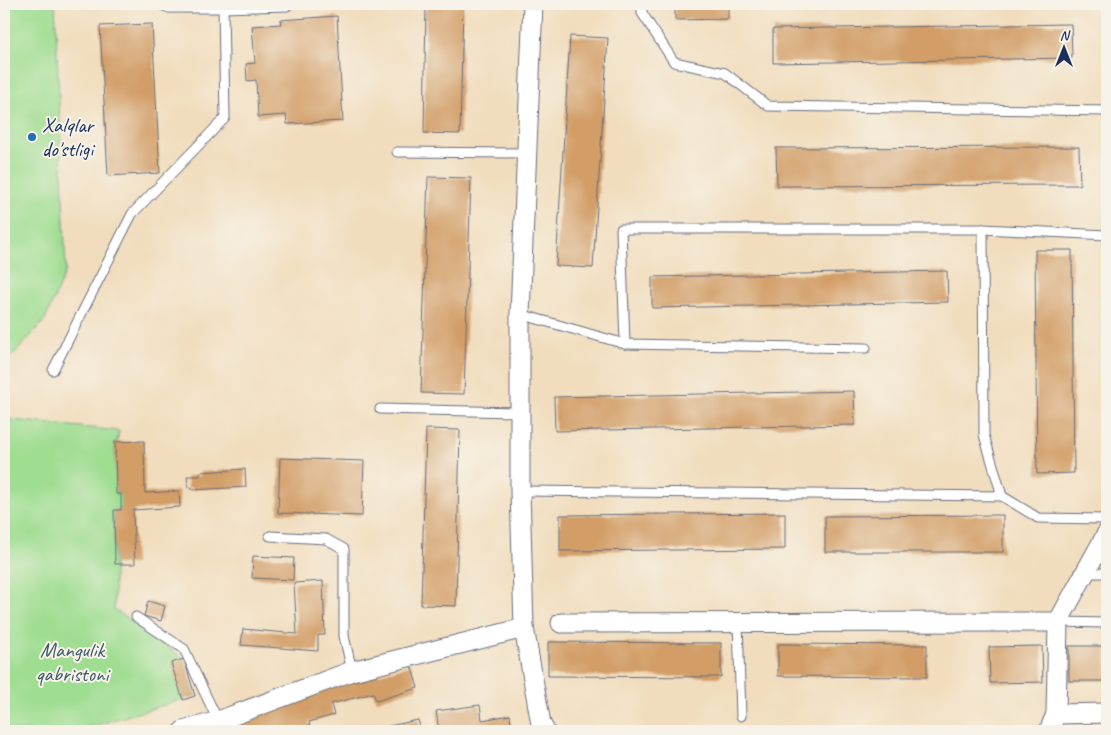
<svg xmlns="http://www.w3.org/2000/svg" width="1111" height="735" viewBox="0 0 1111 735" font-family="Caveat,sans-serif">
  <style>
    .green { fill: #9fdd91; stroke: #5d8678 }
    .building { fill: #d29d66 }
    .lines { fill: none; stroke-linecap: round; stroke-linejoin: round }
    .lane-casing { stroke: #666c7f; stroke-width: 11 }
    .street-casing { stroke: #666c7f; stroke-width: 21 }
    .lane { stroke: #fff; stroke-width: 9 }
    .street { stroke: #fff; stroke-width: 19 }
    .poi-dot { fill: #1f6fb2; stroke: #f7f3e8; stroke-width: 2 }
    .labels { text-anchor: middle; stroke-width: 4; stroke-linejoin: round; paint-order: stroke }
    .poi-label { font-size: 21px; fill: #1b2f5e; stroke: #f7f3e8; text-anchor: start }
    .park-label { font-size: 21px; fill: #3c5a6b; stroke: #f7f3e8 }
  </style>
  <rect width="100%" height="100%" fill="#f7f3e8"/>
  <filter id="ink" filterUnits="userSpaceOnUse"><feTurbulence type="fractalNoise" baseFrequency=".02" numOctaves="2"/><feDisplacementMap in="SourceGraphic" scale="10" xChannelSelector="R" yChannelSelector="G"/><feConvolveMatrix kernelMatrix="1 2 1 2 8 2 1 2 1" color-interpolation-filters="sRGB"/></filter>
  <filter id="wash" filterUnits="userSpaceOnUse"><feTurbulence type="fractalNoise" baseFrequency=".0096" numOctaves="4" result="noise"/><feDisplacementMap in="SourceGraphic" scale="20" xChannelSelector="R" yChannelSelector="G"/><feGaussianBlur stdDeviation="1.12" result="paint"/><feColorMatrix in="noise" values="0 0 0 0 0 0 0 0 0 0 0 0 0 0 0 0 0 1.4 0 .05"/><feComposite in="paint" operator="in"/></filter>
  <g filter="url(#wash)">
    <rect width="100%" height="100%" fill="#f1ddbd"/>
    <!-- green -->
    <g class="green">
      <path d="M4,4H55L66,270L45,320L16,352L4,361Z"/>
      <path d="M4,419L119,431L117,442H115L116,494H121V510H114V609L184,659L195,696L75,731H4Z"/>
    </g>
    <g id="blocks">
      <!-- building -->
      <g class="building">
        <path d="M426,4H463L460,134L424,133Z"/>
        <path d="M675,4H728V19L675,20Z"/>
        <path d="M337,16L343,121L287,124L286,115L258,117L256,80L247,81L246,64L255,63L252,26L281,24L280,20Z"/>
        <path d="M152,24L160,173L108,176L100,26Z"/>
        <path d="M1071,24L1072,58L773,63V29Z"/>
        <path d="M570,36L608,38L593,268L556,266Z"/>
        <path d="M1079,147L1080,185L777,186L776,148Z"/>
        <path d="M428,177L471,178L464,394L421,393Z"/>
        <path d="M1035,250H1072L1074,473L1037,474Z"/>
        <path d="M947,271L948,302L652,308V277Z"/>
        <path d="M854,391L855,425L555,431L554,397Z"/>
        <path d="M426,429L460,430L456,606L421,605Z"/>
        <path d="M144,441L145,493L179,491L180,507L133,510L135,564H115L114,510H121V494H116L115,442Z"/>
        <path d="M280,458L364,461L362,516L278,513Z"/>
        <path d="M245,469L246,487L192,490V487L188,488L187,476H200V472Z"/>
        <path d="M785,513V549L560,551V515Z"/>
        <path d="M1003,515V552H825V516Z"/>
        <path d="M253,556L294,558L293,580L252,578Z"/>
        <path d="M323,581L325,635H318V651L241,645L243,629L297,634L294,583Z"/>
        <path d="M148,601L165,606L161,621L144,616Z"/>
        <path d="M548,642L721,643V677L548,676Z"/>
        <path d="M778,644L927,645V677L778,676Z"/>
        <path d="M1042,646L1043,682L990,683L989,647Z"/>
        <rect x="1069" y="646" width="38" height="35"/>
        <path d="M184,659L195,696L183,700L171,663Z"/>
        <path d="M411,665L418,688L376,701L373,693L331,704L334,715L309,722L311,731H235L232,726L285,700Z"/>
        <path d="M480,705L482,720L510,715L512,731H439L436,711Z"/>
        <path d="M418,720L421,731H384V727Z"/>
      </g>
    </g>
  </g>
  <g filter="url(#ink)">
    <use href="#blocks" fill-opacity="0" stroke="#666c7f" stroke-width="1"/>
    <g class="lines">
      <defs>
        <g id="lane">
          <path d="M642,4V13L674,62L725,73L768,106L1107,111"/>
          <path d="M223,8L287,6"/>
          <path d="M397,152L527,153"/>
          <path d="M983,229L1107,235"/>
          <path d="M520,314L625,344L866,348"/>
          <path d="M625,344L621,229H983L984,435L1002,496"/>
          <path d="M53,370L132,214L225,118L223,8H169L159,4"/>
          <path d="M380,409L520,412"/>
          <path d="M520,491L1002,496L1038,518L1107,519"/>
          <path d="M270,536L326,539L344,549V636L352,671"/>
          <path d="M1086,573H1107"/>
          <path d="M136,617L184,649L218,721"/>
          <path d="M738,622L741,716"/>
          <path d="M1059,622L1107,623"/>
        </g>
        <g id="street">
          <path d="M561,623L1058,622L1107,533"/>
          <path d="M524,628L541,724L545,731"/>
          <path d="M1056,714L1107,713"/>
          <path d="M183,731L218,721L352,671L524,628L520,491V314L533,4"/>
          <path d="M1049,731L1056,714L1058,622"/>
        </g>
      </defs>
      <!-- lane casing -->
      <use href="#lane" class="lane-casing"/>
      <!-- street casing -->
      <use href="#street" class="street-casing"/>
      <!-- lane -->
      <use href="#lane" class="lane"/>
      <!-- street -->
      <use href="#street" class="street"/>
    </g>
  </g>
  <!-- markers -->
  <circle class="poi-dot" cx="32" cy="137" r="5"/>
  <g class="labels">
    <!-- poi labels -->
    <g class="poi-label">
      <text x="42" y="132">Xalqlar<tspan x="42" dy="24">do'stligi</tspan></text>
    </g>
    <!-- park labels -->
    <g class="park-label">
      <text x="72" y="657">Mangulik<tspan x="72" dy="24">qabristoni</tspan></text>
    </g>
  </g>
  <!-- margin -->
  <rect width="1111" height="735" fill="none" stroke="#f7f3e8" stroke-width="20"/>
  <!-- north arrow -->
  <g transform="translate(1064 48)" stroke="#f7f3e8" stroke-width="4" paint-order="stroke">
  <path d="M0-4L9 19L0 12L-9 19Z" fill="#1b2f5e"/>
  <text y="-8" font-size="14" font-weight="bold" text-anchor="middle" fill="#1b2f5e">N</text>
  </g>
</svg>
